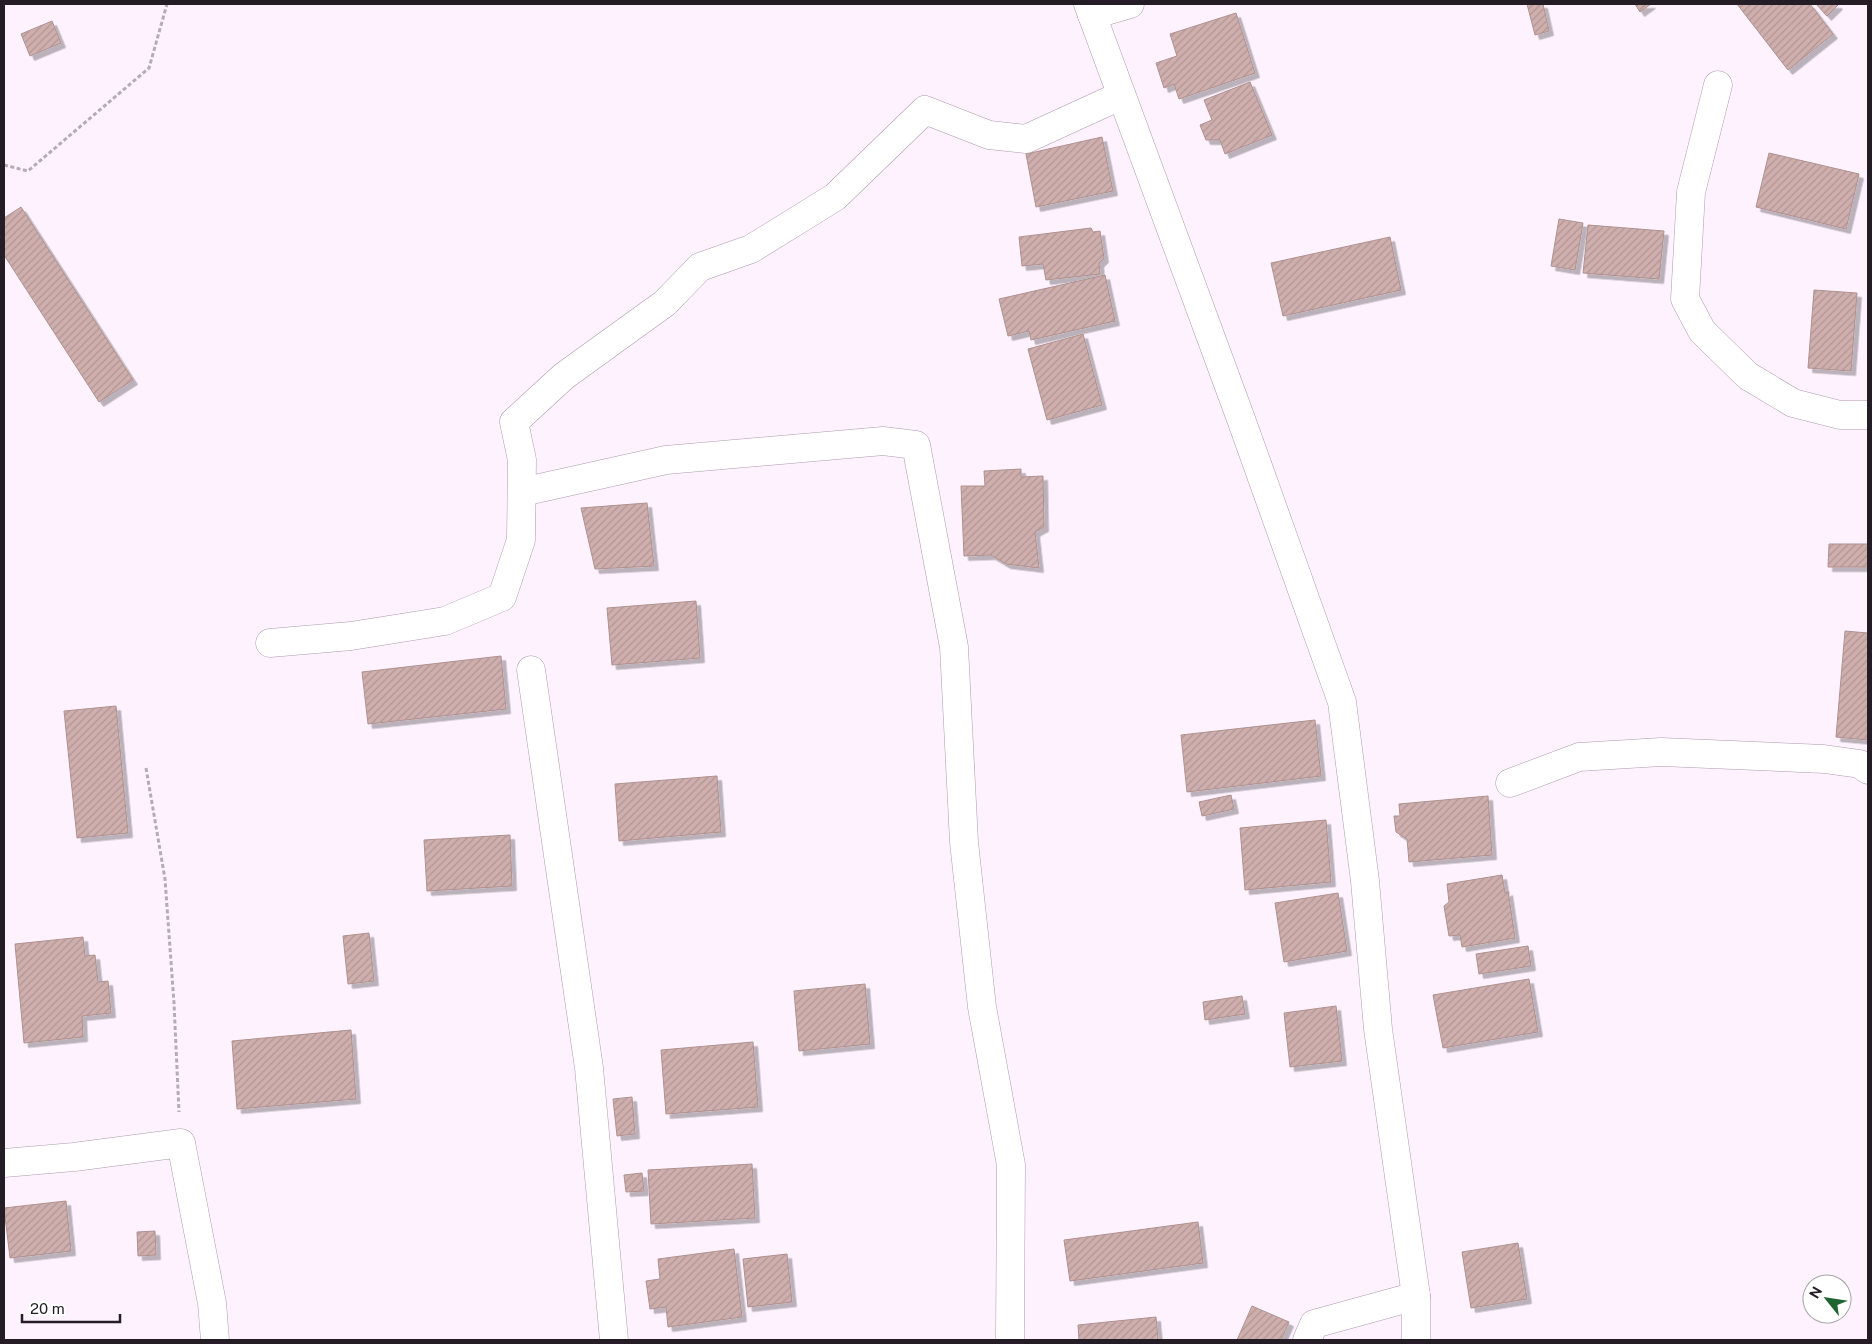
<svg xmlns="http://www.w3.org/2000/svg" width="1872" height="1344" viewBox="0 0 1872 1344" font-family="'Public Sans',sans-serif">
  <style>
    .building { fill: url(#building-hatch); stroke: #af918f; filter: url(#shadow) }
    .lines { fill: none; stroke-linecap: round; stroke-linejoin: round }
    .minor-casing { stroke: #ae9aae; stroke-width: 29 }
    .path { stroke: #b5abb5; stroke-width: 3; stroke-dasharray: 4 2.5; stroke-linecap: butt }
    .minor { stroke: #fff; stroke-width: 28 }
  </style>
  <defs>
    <pattern id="building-hatch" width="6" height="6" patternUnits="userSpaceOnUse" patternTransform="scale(1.25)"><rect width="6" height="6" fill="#ceafad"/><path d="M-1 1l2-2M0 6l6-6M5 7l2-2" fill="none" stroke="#b19695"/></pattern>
    <filter id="shadow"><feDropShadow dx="4.5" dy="4.5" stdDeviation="0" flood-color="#0004"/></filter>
  </defs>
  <rect width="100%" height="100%" fill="#fef2fe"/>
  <!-- building -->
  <g class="building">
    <path d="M1527,4H1543L1549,31L1535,35Z"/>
    <path d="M1635,4H1651L1640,12Z"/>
    <path d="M1737,4H1810L1833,34L1788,70Z"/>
    <path d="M1816,4H1837L1838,5L1827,16Z"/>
    <path d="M1236,13L1255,73L1179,99L1174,84L1164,88L1156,63L1177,56L1170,34Z"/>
    <path d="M52,21L61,43L30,56L21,34Z"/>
    <path d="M1250,82L1272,135L1225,154L1220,140H1206L1200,125L1212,120L1204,100Z"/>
    <path d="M1102,137L1113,191L1036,207L1026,154Z"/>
    <path d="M1769,153L1859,174L1846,229L1756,207Z"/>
    <path d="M21,207L133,380L99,402L4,255V218Z"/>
    <path d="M1559,219L1583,223L1575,270L1551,266Z"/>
    <path d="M1588,225L1664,231L1659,279L1583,273Z"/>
    <path d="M1091,228L1093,232L1100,231L1104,258L1099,263L1100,274L1046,280L1043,264L1022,266L1019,237Z"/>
    <path d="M1390,237L1401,290L1283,316L1271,263Z"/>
    <path d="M1105,275L1115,321L1031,340L1029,331L1008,336L999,299Z"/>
    <path d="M1814,290L1857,293L1851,371L1808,368Z"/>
    <path d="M1083,334L1102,405L1047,420L1028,349Z"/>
    <path d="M1021,469V477L1043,476L1044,527L1035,532L1039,568L1006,564L991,555L964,556L961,486H985L984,471Z"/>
    <path d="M647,503L654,566L595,569L581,508Z"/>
    <path d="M1829,544H1868V567H1828Z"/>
    <path d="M696,601L700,658L612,665L607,608Z"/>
    <path d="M1845,631L1868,633V740L1836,737Z"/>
    <path d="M501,656L506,709L368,724L362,672Z"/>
    <path d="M116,706L128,833L77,838L64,711Z"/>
    <path d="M1315,720L1321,776L1187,792L1181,735Z"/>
    <path d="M717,776L721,832L619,841L615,784Z"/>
    <path d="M1231,795L1234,809L1202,816L1199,802Z"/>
    <path d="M1488,796L1492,855L1409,862L1407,839L1396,832L1394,816H1400L1399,804Z"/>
    <path d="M1326,820L1331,882L1245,890L1240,828Z"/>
    <path d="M510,835L512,886L427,891L424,840Z"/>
    <path d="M1502,875L1505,893L1508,891L1515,938L1462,947L1460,935L1449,936L1444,906L1449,902L1447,884Z"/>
    <path d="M1338,893L1347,951L1284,962L1275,903Z"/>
    <path d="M369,933L374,981L348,984L343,936Z"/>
    <path d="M83,937L85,956L95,955L98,982L108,981L111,1013L82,1016L83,1037L24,1043L15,944Z"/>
    <path d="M1528,946L1531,966L1479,974L1476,954Z"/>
    <path d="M1529,979L1538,1032L1443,1048L1433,995Z"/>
    <path d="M865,984L870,1044L799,1051L794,991Z"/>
    <path d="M1242,996L1245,1014L1205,1020L1203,1002Z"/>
    <path d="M1336,1006L1342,1061L1290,1067L1284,1013Z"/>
    <path d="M351,1030L356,1099L237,1109L232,1041Z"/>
    <path d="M753,1042L758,1107L666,1114L661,1050Z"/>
    <path d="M632,1097L635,1134L617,1136L613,1099Z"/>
    <path d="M752,1164L755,1218L651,1224L648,1170Z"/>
    <path d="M642,1173L644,1191L626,1192L624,1175Z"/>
    <path d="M66,1201L71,1251L10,1258L4,1208Z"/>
    <path d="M1198,1222L1203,1263L1070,1281L1064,1240Z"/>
    <path d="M155,1231L156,1255L138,1256L137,1232Z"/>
    <path d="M1518,1243L1527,1299L1471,1308L1462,1252Z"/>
    <path d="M734,1249L742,1317L668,1327L666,1307L650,1309L646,1281L660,1279L658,1259Z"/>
    <path d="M787,1254L792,1302L748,1307L743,1259Z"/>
    <path d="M1252,1306L1289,1322L1281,1340H1237Z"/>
    <path d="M1156,1317L1158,1340H1079L1078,1325Z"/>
  </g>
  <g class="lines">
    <defs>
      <g id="minor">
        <path d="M1088,4L1241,419L1342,702L1365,881L1378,1029L1416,1296V1340"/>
        <path d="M1092,15L1130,4"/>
        <path d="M1718,85L1691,192L1685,299L1702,331L1748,376L1793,403L1840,415H1868"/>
        <path d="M522,492L666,460L883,441L916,445L954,647L964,842L982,1007L1011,1165L1010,1340"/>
        <path d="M270,643L351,636L445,621L502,597L521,540L522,460L514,422L564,376L665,303L700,267L751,249L835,197L925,110L989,135L1026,139L1109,101"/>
        <path d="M531,670L589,1068L614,1340"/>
        <path d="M1510,783L1579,757L1661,752L1824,759L1860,764L1868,770"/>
        <path d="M4,1163L74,1157L181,1143L212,1303L215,1340"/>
        <path d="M1307,1340L1314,1324L1416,1296"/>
      </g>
    </defs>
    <!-- minor casing -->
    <use href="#minor" class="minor-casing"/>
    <!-- path -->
    <g class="path">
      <path d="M4,165L28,171L149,68L167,4"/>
      <path d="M146,768L165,879L174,1003L179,1112"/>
    </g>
    <!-- minor -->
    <use href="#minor" class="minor"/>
  </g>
  <!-- border -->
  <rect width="1872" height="1344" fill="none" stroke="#241d25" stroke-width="10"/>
  <!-- north arrow -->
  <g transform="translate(1827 1299) rotate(300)"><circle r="24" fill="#ffffff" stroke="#a7a5a8"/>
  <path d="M0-4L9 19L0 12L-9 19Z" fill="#1f6531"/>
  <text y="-8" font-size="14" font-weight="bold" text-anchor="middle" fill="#241d25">N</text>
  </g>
  <!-- scale -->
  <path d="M22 1314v8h98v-8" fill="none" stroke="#241d25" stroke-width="2.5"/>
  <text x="30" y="1314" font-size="15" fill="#241d25" stroke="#ffffff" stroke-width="4" paint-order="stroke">20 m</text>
</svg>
